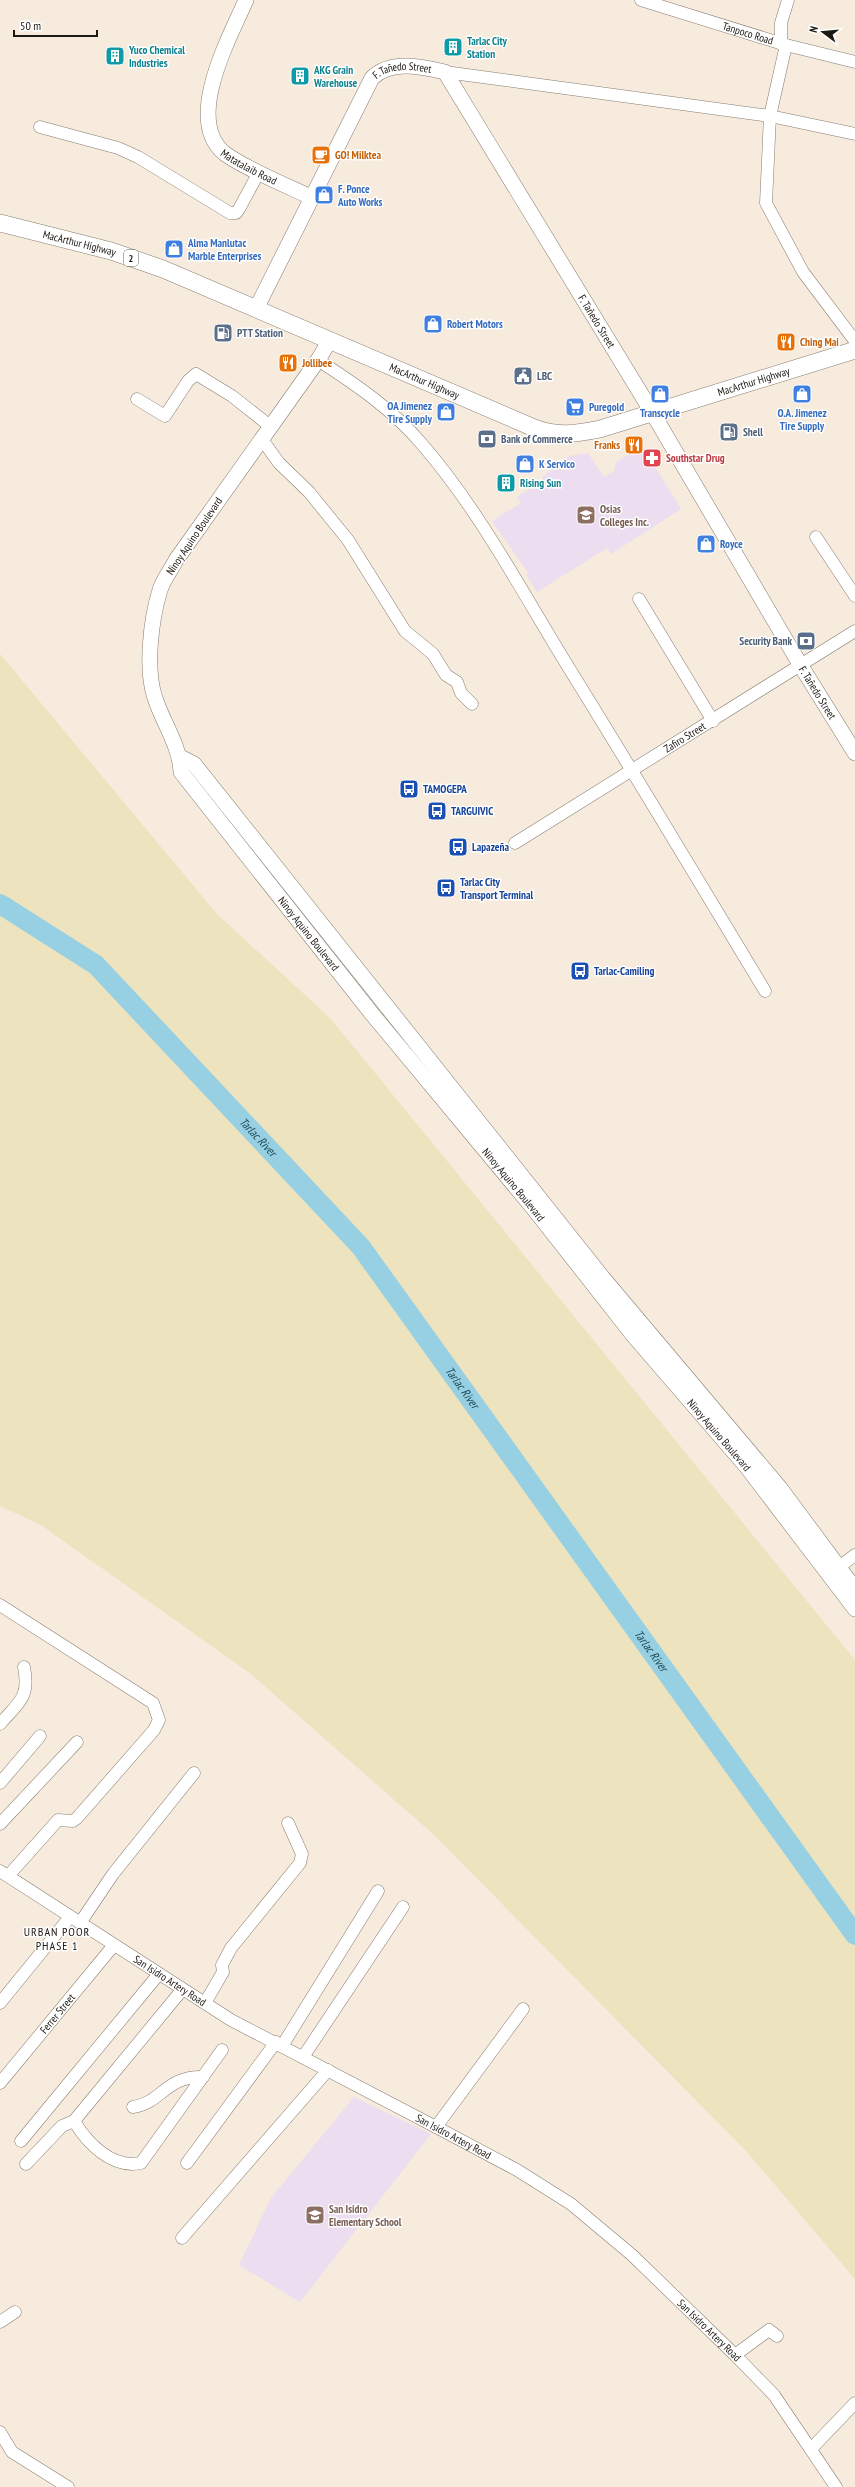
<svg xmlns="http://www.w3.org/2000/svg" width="855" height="2487" viewBox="0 0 855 2487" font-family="'PT Sans Narrow',sans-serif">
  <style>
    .education { fill: #ecddf0 }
    .sand { fill: #ede3be }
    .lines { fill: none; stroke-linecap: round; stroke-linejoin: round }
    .river { stroke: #97d0e2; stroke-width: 20 }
    .minor-casing { stroke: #867c6f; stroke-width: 13 }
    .major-casing { stroke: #867c6f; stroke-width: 16 }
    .highway-casing { stroke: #867c6f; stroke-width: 18 }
    .minor { stroke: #fff; stroke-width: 12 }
    .major { stroke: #fff; stroke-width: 15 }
    .highway { stroke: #fff; stroke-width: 17 }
    .labels { text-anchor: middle; stroke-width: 3; stroke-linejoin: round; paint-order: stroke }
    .shield { fill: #fff; stroke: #605d5a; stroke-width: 1 }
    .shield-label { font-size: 10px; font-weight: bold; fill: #1c1813 }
    .street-label { font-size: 11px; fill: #1c1813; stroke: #fff }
    .culture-label { font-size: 11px; font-weight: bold; fill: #0d838f; stroke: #fff; text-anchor: start }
    .food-label { font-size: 11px; font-weight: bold; fill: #c56008; stroke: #fff; text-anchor: start }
    .shop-label { font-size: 11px; font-weight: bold; fill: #366cbe; stroke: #fff; text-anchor: start }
    .service-label { font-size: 11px; font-weight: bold; fill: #4e5e75; stroke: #fff; text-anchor: start }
    .health-label { font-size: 11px; font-weight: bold; fill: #be3a42; stroke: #fff; text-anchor: start }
    .education-label { font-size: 11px; font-weight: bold; fill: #785e54; stroke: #fff; text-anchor: start }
    .transit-label { font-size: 11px; font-weight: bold; fill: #164399; stroke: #fff; text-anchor: start }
    .water-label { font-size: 12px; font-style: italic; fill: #1b4b59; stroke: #fff }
    .neighbourhood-label { font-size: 12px; letter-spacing: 1px; fill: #1c1813; stroke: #fff }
  </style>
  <rect width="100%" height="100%" fill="#f6ebdc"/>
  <!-- education -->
  <g class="education">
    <path d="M642,446L681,509L611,554L607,548L537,592L526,575L528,573L492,521L521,503L517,497L543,480L542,477L569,456L588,453L604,477L615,470V463Z"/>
    <path d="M354,2097L431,2134L300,2302L239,2265L271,2198Z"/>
  </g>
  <!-- sand -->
  <path class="sand" d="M0,654L217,914L330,1018L855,1660V2279L747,2152L433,1834L251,1674L41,1525L0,1506Z"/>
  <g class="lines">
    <!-- river -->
    <path class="river" id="s1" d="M0,904L96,965L361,1247L855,1935"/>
    <defs>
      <g id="minor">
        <path id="s2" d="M641,0L786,45L855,62"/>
        <path d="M781,44V23L788,0"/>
        <path d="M786,45L770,116L766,203L803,272L855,341"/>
        <path d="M445,72L770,116L855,134"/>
        <path d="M40,127L118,148L138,157L230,213H236L239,209L259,172"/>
        <path d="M318,360C355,384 392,409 421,443C481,512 524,596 572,673C637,778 701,885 765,991"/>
        <path d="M137,399L165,416L188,381L196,374L232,396L270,426"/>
        <path d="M261,438L279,463L309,492L348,540L405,631L433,654L446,675L457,682L461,693L472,704"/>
        <path d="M816,537L855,596"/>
        <path d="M639,599L713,721"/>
        <path id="s3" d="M515,843L855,631"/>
        <path d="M832,1572L855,1555"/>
        <path d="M0,1605L153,1703L159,1720L154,1730L77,1818L73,1821L58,1820L8,1876"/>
        <path d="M0,1724C19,1702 30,1698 24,1667"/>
        <path d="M0,1783L40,1736"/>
        <path d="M0,1824L77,1742"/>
        <path id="s4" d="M0,1871L231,2020L436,2127L517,2170L571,2204L632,2255L735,2355L774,2395L836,2487"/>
        <path d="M80,1923L113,1874L194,1773"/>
        <path d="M182,1990L74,2121C87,2143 112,2169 141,2163L222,2050"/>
        <path d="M0,2003L70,1917"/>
        <path d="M205,2003L223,1972L222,1965L231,1948L300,1863L302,1854L288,1823"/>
        <path d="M282,2046L378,1891"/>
        <path d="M303,2057L403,1907"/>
        <path id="s5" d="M0,2083L114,1945"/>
        <path d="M133,2107C162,2103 165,2076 203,2077"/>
        <path d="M436,2127L523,2009"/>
        <path d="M21,2141L158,1975"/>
        <path d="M187,2163L276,2042"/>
        <path d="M26,2164L62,2126L74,2121"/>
        <path d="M182,2238L328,2070"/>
        <path d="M0,2322L15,2312"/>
        <path d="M735,2355L769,2330L777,2336"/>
        <path d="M0,2432L12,2452L68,2487"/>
        <path d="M811,2449L855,2403"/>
      </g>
      <g id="major">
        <path id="s6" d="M246,0C230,37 184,119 224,153C244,168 287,186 311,197"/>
        <path id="s7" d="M256,309L372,78C391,59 422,67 445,72L652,412L801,666L855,753"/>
        <path id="s8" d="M330,340L318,360L176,560C171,570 163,580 160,590C151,619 145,669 155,698C163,723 180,746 181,772L372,1014L534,1209L633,1335L746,1466L855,1609"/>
        <path d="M180,757L194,764L603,1278L780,1488L855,1589"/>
      </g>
      <g id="highway">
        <path id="s9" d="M0,223L111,251L163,269L532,427C556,437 575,434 600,429L855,350"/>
      </g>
    </defs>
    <!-- minor casing -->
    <use href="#minor" class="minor-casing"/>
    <!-- major casing -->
    <use href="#major" class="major-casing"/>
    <!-- highway casing -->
    <use href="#highway" class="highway-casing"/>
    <!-- minor -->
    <use href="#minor" class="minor"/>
    <!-- major -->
    <use href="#major" class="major"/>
    <!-- highway -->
    <use href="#highway" class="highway"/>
  </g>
  <!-- icons -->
  <defs>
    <symbol id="building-square" viewBox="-11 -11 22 22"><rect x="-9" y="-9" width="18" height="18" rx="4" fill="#0f9aa8" stroke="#fff"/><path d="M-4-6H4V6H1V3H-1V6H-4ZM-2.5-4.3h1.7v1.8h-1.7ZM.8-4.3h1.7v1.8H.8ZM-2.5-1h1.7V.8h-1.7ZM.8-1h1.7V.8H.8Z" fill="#fff"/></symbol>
    <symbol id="cafe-square" viewBox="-11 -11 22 22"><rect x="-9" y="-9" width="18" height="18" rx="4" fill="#e8710a" stroke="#fff"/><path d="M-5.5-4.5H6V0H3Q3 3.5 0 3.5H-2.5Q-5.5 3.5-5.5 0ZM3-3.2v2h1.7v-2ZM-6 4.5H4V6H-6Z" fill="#fff"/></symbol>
    <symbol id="shop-square" viewBox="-11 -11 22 22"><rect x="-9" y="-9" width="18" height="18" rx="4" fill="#3f7fe0" stroke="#fff"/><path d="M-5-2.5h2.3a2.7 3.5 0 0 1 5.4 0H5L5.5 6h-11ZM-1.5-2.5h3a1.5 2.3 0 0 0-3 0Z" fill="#fff"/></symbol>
    <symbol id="fuel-square" viewBox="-11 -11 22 22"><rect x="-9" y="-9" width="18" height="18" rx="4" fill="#5c6f8a" stroke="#fff"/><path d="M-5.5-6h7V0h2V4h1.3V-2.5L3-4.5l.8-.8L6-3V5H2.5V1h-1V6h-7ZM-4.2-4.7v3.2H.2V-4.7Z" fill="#fff"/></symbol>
    <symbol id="restaurant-square" viewBox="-11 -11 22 22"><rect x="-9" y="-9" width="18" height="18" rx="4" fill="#e8710a" stroke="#fff"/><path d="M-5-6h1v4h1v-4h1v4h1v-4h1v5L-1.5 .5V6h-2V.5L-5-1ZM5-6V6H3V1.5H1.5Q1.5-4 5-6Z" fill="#fff"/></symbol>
    <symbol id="civic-square" viewBox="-11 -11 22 22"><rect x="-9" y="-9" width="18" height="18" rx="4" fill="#5c6f8a" stroke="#fff"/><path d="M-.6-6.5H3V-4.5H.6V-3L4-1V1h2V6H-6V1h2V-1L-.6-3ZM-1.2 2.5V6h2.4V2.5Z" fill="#fff"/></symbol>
    <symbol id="supermarket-square" viewBox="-11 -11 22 22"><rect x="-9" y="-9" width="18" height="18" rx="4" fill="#3f7fe0" stroke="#fff"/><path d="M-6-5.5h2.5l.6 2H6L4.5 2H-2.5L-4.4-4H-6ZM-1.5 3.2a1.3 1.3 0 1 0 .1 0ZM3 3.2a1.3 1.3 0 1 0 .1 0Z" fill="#fff"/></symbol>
    <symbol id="bank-square" viewBox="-11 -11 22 22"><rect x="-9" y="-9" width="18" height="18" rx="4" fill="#5c6f8a" stroke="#fff"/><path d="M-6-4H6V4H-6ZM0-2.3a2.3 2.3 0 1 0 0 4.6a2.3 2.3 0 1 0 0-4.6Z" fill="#fff"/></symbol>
    <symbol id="pharmacy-square" viewBox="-11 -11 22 22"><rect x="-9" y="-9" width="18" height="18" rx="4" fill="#e0444e" stroke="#fff"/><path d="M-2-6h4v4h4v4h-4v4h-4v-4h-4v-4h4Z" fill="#fff"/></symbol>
    <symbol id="university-square" viewBox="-11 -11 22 22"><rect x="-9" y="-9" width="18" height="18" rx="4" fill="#8d6e63" stroke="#fff"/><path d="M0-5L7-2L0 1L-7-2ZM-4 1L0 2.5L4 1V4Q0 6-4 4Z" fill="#fff"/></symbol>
    <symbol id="bus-square" viewBox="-11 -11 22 22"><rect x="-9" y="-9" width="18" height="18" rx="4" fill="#1a4fb4" stroke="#fff"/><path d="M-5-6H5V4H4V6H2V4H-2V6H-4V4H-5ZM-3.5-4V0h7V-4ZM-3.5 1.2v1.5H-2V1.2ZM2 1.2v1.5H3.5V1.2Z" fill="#fff"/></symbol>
    <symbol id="school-square" viewBox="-11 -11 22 22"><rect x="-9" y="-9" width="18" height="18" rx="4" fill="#8d6e63" stroke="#fff"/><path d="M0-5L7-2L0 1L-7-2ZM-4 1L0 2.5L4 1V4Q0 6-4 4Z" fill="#fff"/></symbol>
  </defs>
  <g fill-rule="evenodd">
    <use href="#building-square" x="442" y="36" width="22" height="22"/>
    <use href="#building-square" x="104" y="45" width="22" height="22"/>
    <use href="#building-square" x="289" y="65" width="22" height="22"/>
    <use href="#cafe-square" x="310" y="144" width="22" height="22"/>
    <use href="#shop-square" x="313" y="184" width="22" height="22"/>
    <use href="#shop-square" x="163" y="238" width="22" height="22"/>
    <use href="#shop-square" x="422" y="313" width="22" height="22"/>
    <use href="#fuel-square" x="212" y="322" width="22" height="22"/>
    <use href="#restaurant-square" x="775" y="331" width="22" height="22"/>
    <use href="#restaurant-square" x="277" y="352" width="22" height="22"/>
    <use href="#civic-square" x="512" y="365" width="22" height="22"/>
    <use href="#shop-square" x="649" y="383" width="22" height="22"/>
    <use href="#shop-square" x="791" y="383" width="22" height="22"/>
    <use href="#supermarket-square" x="564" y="396" width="22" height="22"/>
    <use href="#shop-square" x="435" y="401" width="22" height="22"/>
    <use href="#fuel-square" x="718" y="421" width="22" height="22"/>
    <use href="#bank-square" x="476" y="428" width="22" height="22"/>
    <use href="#restaurant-square" x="623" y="434" width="22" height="22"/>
    <use href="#pharmacy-square" x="641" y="447" width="22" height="22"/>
    <use href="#shop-square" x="514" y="453" width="22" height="22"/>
    <use href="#building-square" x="495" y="472" width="22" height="22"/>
    <use href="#university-square" x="575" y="504" width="22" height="22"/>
    <use href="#shop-square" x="695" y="533" width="22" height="22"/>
    <use href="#bank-square" x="795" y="630" width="22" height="22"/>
    <use href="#bus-square" x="398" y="778" width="22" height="22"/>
    <use href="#bus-square" x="426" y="800" width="22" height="22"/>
    <use href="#bus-square" x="447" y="836" width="22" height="22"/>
    <use href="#bus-square" x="435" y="877" width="22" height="22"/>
    <use href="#bus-square" x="569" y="960" width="22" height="22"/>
    <use href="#school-square" x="304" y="2204" width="22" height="22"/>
  </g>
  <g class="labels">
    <!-- shield labels -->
    <rect class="shield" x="124" y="250" width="14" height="16" rx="3"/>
    <g class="shield-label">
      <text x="131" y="262">2</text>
    </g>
    <!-- street labels -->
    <g class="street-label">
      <text dy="4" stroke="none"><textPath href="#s2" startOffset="112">Tanpoco Road</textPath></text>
      <text dy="4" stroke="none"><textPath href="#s7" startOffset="291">F. Tañedo Street</textPath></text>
      <text dy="4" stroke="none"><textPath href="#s6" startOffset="193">Matatalaib Road</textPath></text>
      <text dy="4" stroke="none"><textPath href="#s9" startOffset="82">MacArthur Highway</textPath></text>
      <text dy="4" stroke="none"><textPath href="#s7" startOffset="627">F. Tañedo Street</textPath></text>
      <text dy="4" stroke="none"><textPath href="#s9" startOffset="454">MacArthur Highway</textPath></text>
      <text dy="4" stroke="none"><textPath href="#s9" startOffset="801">MacArthur Highway</textPath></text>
      <text transform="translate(194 536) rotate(-56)" y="4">Ninoy Aquino Boulevard</text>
      <text dy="4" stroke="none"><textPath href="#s7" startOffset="1059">F. Tañedo Street</textPath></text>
      <text dy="4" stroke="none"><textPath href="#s3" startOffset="200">Zafiro Street</textPath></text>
      <text dy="4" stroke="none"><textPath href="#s8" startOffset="697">Ninoy Aquino Boulevard</textPath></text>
      <text dy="4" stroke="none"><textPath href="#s8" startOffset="1021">Ninoy Aquino Boulevard</textPath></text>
      <text dy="4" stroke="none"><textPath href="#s8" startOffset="1345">Ninoy Aquino Boulevard</textPath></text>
      <text dy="4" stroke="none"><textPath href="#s4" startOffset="202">San Isidro Artery Road</textPath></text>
      <text dy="4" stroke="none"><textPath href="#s5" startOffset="90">Ferrer Street</textPath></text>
      <text dy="4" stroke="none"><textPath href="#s4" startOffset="526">San Isidro Artery Road</textPath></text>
      <text dy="4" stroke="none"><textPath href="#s4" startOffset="849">San Isidro Artery Road</textPath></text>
    </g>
    <!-- culture labels -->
    <g class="culture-label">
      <text x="467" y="45">Tarlac City<tspan x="467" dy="13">Station</tspan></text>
      <text x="129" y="54">Yuco Chemical<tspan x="129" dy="13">Industries</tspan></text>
      <text x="314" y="74">AKG Grain<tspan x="314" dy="13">Warehouse</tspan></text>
      <text x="520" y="487">Rising Sun</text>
    </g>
    <!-- food labels -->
    <g class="food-label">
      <text x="335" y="159">GO! Milktea</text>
      <text x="800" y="346">Ching Mai</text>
      <text x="302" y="367">Jollibee</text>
      <text x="620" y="449" text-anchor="end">Franks</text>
    </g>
    <!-- shop labels -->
    <g class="shop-label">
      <text x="338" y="193">F. Ponce<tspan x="338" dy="13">Auto Works</tspan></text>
      <text x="188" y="247">Alma Manlutac<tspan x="188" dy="13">Marble Enterprises</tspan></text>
      <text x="447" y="328">Robert Motors</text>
      <text x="432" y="410" text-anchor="end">OA Jimenez<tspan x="432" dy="13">Tire Supply</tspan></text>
      <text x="589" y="411">Puregold</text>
      <text x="660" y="417" text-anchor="middle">Transcycle</text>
      <text x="802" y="417" text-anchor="middle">O.A. Jimenez<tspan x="802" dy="13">Tire Supply</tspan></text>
      <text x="539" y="468">K Servico</text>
      <text x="720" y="548">Royce</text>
    </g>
    <!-- service labels -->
    <g class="service-label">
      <text x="237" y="337">PTT Station</text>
      <text x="537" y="380">LBC</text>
      <text x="743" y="436">Shell</text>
      <text x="501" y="443">Bank of Commerce</text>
      <text x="792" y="645" text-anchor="end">Security Bank</text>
    </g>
    <!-- health labels -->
    <g class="health-label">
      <text x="666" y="462">Southstar Drug</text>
    </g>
    <!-- education labels -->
    <g class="education-label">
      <text x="600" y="513">Osias<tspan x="600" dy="13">Colleges Inc.</tspan></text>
      <text x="329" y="2213">San Isidro<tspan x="329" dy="13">Elementary School</tspan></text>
    </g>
    <!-- transit labels -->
    <g class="transit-label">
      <text x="423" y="793">TAMOGEPA</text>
      <text x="451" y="815">TARGUIVIC</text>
      <text x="472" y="851">Lapazeña</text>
      <text x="460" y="886">Tarlac City<tspan x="460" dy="13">Transport Terminal</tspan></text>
      <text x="594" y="975">Tarlac-Camiling</text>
    </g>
    <!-- water labels -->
    <g class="water-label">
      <text dy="4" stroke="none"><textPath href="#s1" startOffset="350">Tarlac River</textPath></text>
      <text dy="4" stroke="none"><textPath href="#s1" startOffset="674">Tarlac River</textPath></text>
      <text dy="4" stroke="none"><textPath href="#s1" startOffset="998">Tarlac River</textPath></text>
    </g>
    <!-- neighbourhood labels -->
    <g class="neighbourhood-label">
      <text x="57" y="1936">URBAN POOR<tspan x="57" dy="14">PHASE 1</tspan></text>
    </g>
  </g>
  <!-- north arrow -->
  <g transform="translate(823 32) rotate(286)" stroke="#ffffff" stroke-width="3" paint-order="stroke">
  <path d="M0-3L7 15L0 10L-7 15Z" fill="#1c1813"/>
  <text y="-6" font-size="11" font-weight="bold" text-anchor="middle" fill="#1c1813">N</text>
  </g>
  <!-- scale -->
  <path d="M14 30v6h83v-6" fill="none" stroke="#1c1813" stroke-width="2"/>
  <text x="20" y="30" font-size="12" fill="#1c1813" stroke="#ffffff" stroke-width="3" paint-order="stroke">50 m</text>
</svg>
